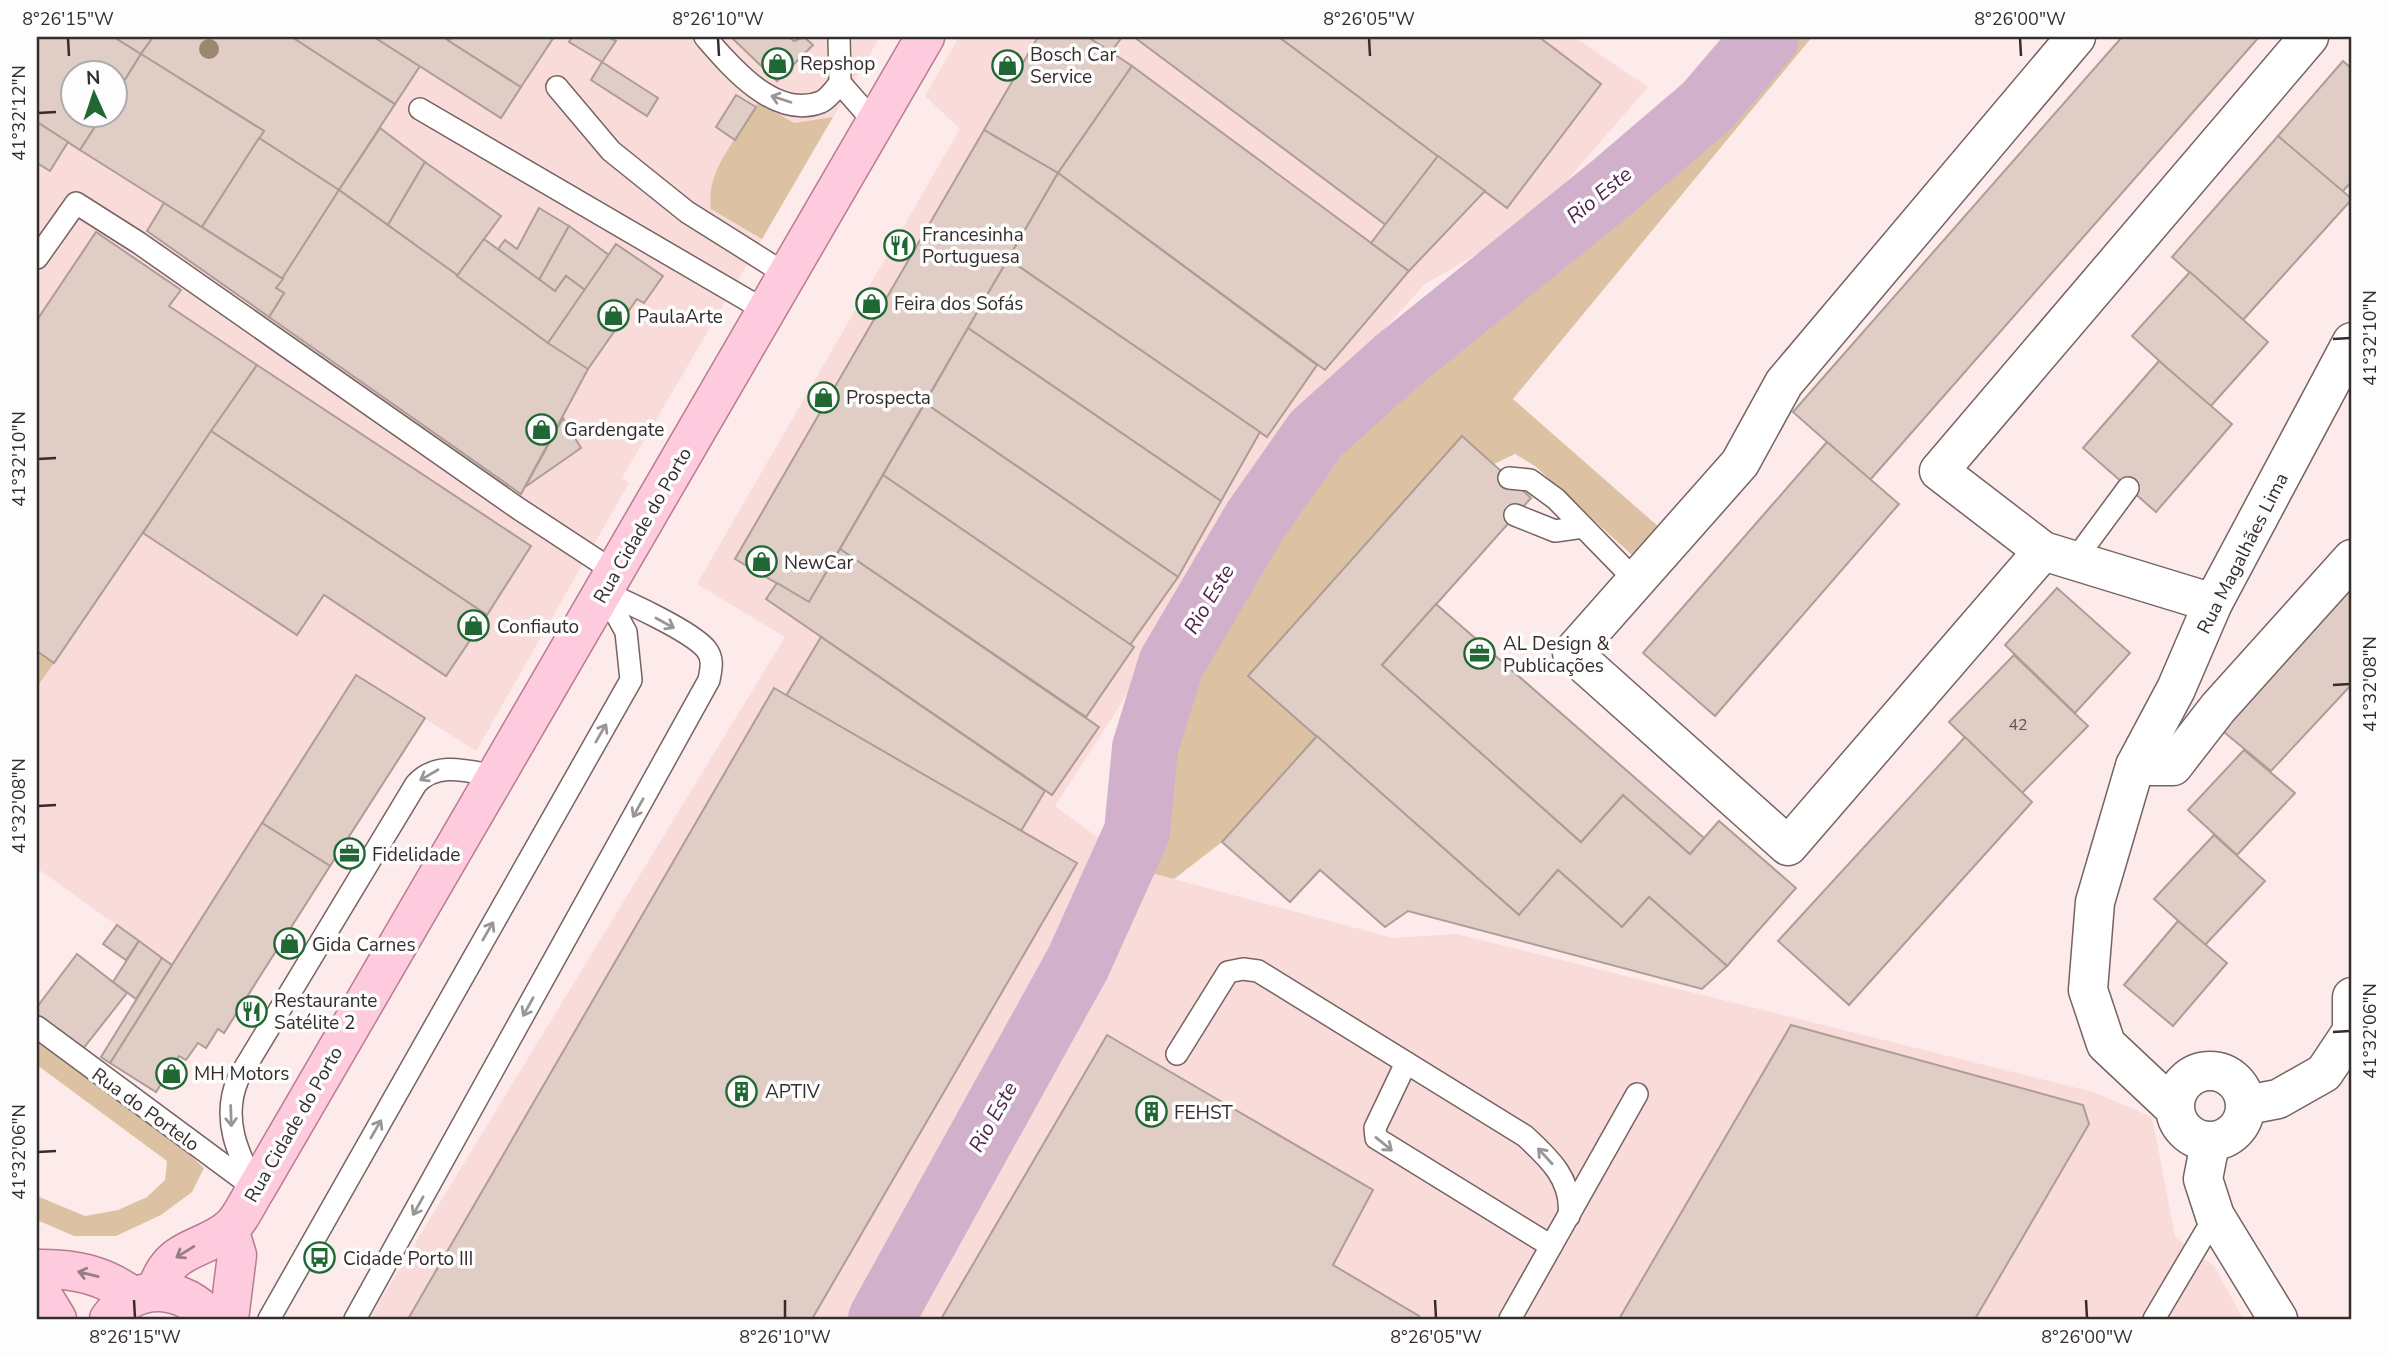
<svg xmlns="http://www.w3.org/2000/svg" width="2389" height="1356" viewBox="0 0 2389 1356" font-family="'Nunito Sans',sans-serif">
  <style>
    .built { fill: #f9dbd9; fill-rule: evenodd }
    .green { fill: #dcc2a2 }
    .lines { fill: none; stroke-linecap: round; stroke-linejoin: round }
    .river { stroke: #d1b0cc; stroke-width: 66 }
    .building { fill: #e0cdc5; stroke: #ae9d95; stroke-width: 2 }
    .service-casing { stroke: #766362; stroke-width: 24 }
    .minor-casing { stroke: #766362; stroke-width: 41 }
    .primary-casing { stroke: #b87c90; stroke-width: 41 }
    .service { stroke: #fff; stroke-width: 21 }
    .minor { stroke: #fff; stroke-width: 38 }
    .primary { stroke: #fecadd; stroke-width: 38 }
    .tree { fill: #9e8771 }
    .oneway { stroke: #9a9696 }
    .oneway2 { stroke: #9a7c84 }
    .ticks { fill: none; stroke: #352d2c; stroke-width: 2.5 }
    .labels { text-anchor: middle; stroke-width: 7; stroke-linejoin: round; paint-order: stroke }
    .number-label { font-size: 16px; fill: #605552 }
    .poi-label { font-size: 19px; fill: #352d2c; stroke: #fdfdfd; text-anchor: start }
    .street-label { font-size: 19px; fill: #352d2c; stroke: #fdfdfd }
    .water-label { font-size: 21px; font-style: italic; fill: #4e254a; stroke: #fdfdfd }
    .neatline { fill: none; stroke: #352d2c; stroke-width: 2.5 }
    .ticks-label { font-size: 18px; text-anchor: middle; fill: #352d2c }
  </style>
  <rect width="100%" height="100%" fill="#fcebea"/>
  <!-- built -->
  <g class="built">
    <path d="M37,37H880L622,478L629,483L476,751L356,675L172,965L37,868V687L54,663L37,651ZM74,74H116V116H74Z"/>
    <path d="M959,37H1574L1648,87L1530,223L1425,284L1310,411L1055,806L1144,871L1393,938L1456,934L2093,1092L2152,1117L2175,1237L2215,1267L2243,1319H369L785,637L697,584L960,129L925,96Z"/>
  </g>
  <!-- green -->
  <g class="green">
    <path d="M1788,37H1812L1513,399L1660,528L1633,556L1535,466L1515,454L1494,464L1463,437L1317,736L1222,842L1174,879L1144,871L1166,825L1162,742L1185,667L1250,556L1342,432L1436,359L1636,185L1758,74Z"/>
    <path d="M758,102L794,123L833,117L762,239L711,209C705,168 741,136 758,102Z"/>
    <path d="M37,651L54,663L37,687Z"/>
    <path d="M37,1037L177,1143L204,1168L192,1192L161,1215L116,1236H74L37,1220V1196L85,1216L118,1210L147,1197L165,1180L167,1161L37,1065Z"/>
  </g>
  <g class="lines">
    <!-- river -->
    <path class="river" d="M881,1319L1078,963L1137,832L1145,748L1171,664L1255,521L1316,434L1396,362L1610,189L1707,106L1766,37"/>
  </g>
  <!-- building -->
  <g class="building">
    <path d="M37,37H114L141,54L116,94V74H74V116H102L80,150L37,122Z"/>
    <path d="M114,37H153L141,54Z"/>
    <path d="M153,37H292L395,104L339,190L259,138L264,131L141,54Z"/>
    <path d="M292,37H374L420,66L395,104Z"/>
    <path d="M374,37H443L521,87L501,118Z"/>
    <path d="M452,37H554L521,87L449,41Z"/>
    <path d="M572,37H608L616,41L602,62L569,42Z"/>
    <path d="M731,37H789L794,41L804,37L813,45L777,81Z"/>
    <path d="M1038,37H1088L1132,66L1058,173L984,130Z"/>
    <path d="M1088,37H1122L1111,52Z"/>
    <path d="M1134,37H1279L1438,156L1386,225Z"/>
    <path d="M1279,37H1539L1601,84L1507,208Z"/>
    <path d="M2122,37H2259L1870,480L1793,412Z"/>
    <path d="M141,54L264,131L202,227L80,150L102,116H116V94Z"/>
    <path d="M2343,61L2352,69V181L2342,192L2278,136Z"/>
    <path d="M602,62L658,98L647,116L591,80Z"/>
    <path d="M1132,66L1409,271L1325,370L1058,173Z"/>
    <path d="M736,95L756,107L735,140L716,127Z"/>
    <path d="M37,122L68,142L50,171L37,163Z"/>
    <path d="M380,128L425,162L388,225L339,190Z"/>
    <path d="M984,130L1058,173L809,602L735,559Z"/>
    <path d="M2278,136L2352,199L2243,320L2172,257Z"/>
    <path d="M259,138L339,190L283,279L202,227Z"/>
    <path d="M1438,156L1485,191L1409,271L1371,243Z"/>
    <path d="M425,162L501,216L457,276L388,225Z"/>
    <path d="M1058,173L1317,365L1267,437L1008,259Z"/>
    <path d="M339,190L588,369L521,494L269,317L284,293L276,288Z"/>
    <path d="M164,203L283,279L276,288L284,293L269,317L147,231Z"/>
    <path d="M539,208L569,226L539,280L498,249L505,240L517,249Z"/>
    <path d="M569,226L609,255L585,290L566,276L555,291L539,280Z"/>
    <path d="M96,232L181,290L169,306L257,365L54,663L37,651V320Z"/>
    <path d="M484,239L555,291L566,276L585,290L548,343L457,276Z"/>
    <path d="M616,244L663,276L644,303L637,299L588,369L548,343Z"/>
    <path d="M1008,259L1260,432L1221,501L968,328Z"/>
    <path d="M2190,272L2268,342L2210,407L2132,336Z"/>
    <path d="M968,328L1221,501L1178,577L925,403Z"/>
    <path d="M2159,361L2232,424L2156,512L2083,448Z"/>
    <path d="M257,365L531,546L487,615L211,431Z"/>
    <path d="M925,403L1178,577L1130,645L883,475Z"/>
    <path d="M563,418L581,448L525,487Z"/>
    <path d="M211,431L487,615L446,676L324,595L297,635L143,533Z"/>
    <path d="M1462,436L1531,498L1382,665L1581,842L1623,795L1690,854L1719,821L1796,888L1727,966L1649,897L1622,927L1558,870L1519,915L1248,676Z"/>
    <path d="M1827,442L1899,504L1715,716L1643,653Z"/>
    <path d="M883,475L1134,647L1086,717L840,549Z"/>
    <path d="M840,549L1099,727L1052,795L766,599L777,583L809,602Z"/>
    <path d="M2352,578V684L2271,771L2219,728Z"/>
    <path d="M2057,588L2130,653L2075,713L2005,645Z"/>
    <path d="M1436,604L1704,838L1690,854L1623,795L1581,842L1382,665Z"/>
    <path d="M821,637L1045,791L1021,831L786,696Z"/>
    <path d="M2014,655L2088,726L2022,793L1949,722Z"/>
    <path d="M356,675L425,718L330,866L262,823Z"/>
    <path d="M774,688L1077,863L812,1319H408Z"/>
    <path d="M1317,736L1519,915L1558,870L1622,927L1649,897L1727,966L1702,989L1408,911L1385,927L1320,870L1290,902L1222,842Z"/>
    <path d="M1965,737L2032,802L1849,1005L1778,941Z"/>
    <path d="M2244,750L2295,793L2237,855L2188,810Z"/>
    <path d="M262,823L330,866L224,1033L218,1029L206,1048L198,1043L186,1060L179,1056L156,1092L110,1063Z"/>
    <path d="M2214,835L2265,881L2205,945L2154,899Z"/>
    <path d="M2178,921L2227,963L2173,1026L2124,985Z"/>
    <path d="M117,925L139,941L126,960L103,944Z"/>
    <path d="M139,941L162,958L136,999L113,982Z"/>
    <path d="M77,954L127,993L82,1050L37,1015V1007Z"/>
    <path d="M162,958L172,965L110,1063L101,1057Z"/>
    <path d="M1791,1025L2083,1105L2089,1124L1975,1319H1619Z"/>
    <path d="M1107,1035L1373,1190L1333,1265L1419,1316L1418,1319H941Z"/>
  </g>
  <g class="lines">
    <defs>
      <g id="service">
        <path d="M705,37C731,67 775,120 821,102C828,99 835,89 840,83"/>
        <path d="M839,37L840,83L875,123"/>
        <path d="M557,87L611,151L687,212L787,275"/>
        <path d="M420,109L766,311"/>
        <path d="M37,258L76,203L139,243L519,509L615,572"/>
        <path d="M1509,478L1530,480L1556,499L1637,582"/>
        <path d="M1515,515L1555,531L1583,527"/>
        <path d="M2074,561L2128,488"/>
        <path d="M37,1027L252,1186"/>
        <path d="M1177,1054L1228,972L1243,969L1258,971L1525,1136C1549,1158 1573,1180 1569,1216"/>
        <path d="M1406,1063L1375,1128L1376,1138L1551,1246"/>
        <path d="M256,1189C238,1154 221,1119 238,1079L416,784C437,761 467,771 495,776"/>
        <path d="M269,1319L631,680L626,632L604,592"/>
        <path d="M355,1319L709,680C711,669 714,659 706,649C691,631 627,602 604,592"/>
        <path d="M1510,1319L1637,1094"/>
        <path d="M2154,1319L2215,1216"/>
      </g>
      <g id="minor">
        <path d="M2043,551L1788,846L1572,653L1740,463L1784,383L2076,37"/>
        <path d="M2213,603L2043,551L1939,471L2309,37"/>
        <path d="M2135,766H2173L2218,708L2352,559"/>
        <circle cx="2210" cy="1106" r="35"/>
        <path d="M2247,1105L2278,1099L2324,1073L2352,1031V997"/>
        <path d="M2172,1106L2106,1044L2088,990L2095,902L2135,766L2176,689L2213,603L2352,342"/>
        <path d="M2210,1143L2203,1179L2215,1216L2278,1319"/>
      </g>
      <g id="primary">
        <path d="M37,1269C74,1268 104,1275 134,1297"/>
        <path d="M37,1286L57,1319"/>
        <path d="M156,1291C170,1246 197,1253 228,1230C240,1221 248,1201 256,1189L925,37"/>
        <path d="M109,1319C135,1281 184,1285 211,1319"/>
        <path d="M229,1319L237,1255L229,1229"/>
      </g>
    </defs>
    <!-- service casing -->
    <use href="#service" class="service-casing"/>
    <!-- minor casing -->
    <use href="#minor" class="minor-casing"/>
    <!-- primary casing -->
    <use href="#primary" class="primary-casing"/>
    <!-- service -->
    <use href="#service" class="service"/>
    <!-- minor -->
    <use href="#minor" class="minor"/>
    <!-- primary -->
    <use href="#primary" class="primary"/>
  </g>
  <!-- trees -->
  <circle class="tree" cx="209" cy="49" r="10"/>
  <!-- one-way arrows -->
  <defs><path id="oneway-shaft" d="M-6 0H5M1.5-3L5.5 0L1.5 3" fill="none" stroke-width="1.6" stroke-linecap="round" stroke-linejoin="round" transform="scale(1.75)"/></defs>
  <g class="oneway">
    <use href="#oneway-shaft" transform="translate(781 99) rotate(-162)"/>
    <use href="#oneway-shaft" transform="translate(665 623) rotate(29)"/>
    <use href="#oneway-shaft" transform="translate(601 733) rotate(-60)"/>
    <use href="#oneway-shaft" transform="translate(429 775) rotate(150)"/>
    <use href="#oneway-shaft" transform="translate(638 808) rotate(119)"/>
    <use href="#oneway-shaft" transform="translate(488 931) rotate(-60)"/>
    <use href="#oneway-shaft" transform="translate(528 1007) rotate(119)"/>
    <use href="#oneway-shaft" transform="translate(231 1116) rotate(88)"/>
    <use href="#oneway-shaft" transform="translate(376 1129) rotate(-60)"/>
    <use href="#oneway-shaft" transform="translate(1384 1144) rotate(39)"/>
    <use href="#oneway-shaft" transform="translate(1545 1156) rotate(-133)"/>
    <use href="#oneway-shaft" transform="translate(418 1206) rotate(119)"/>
  </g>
  <g class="oneway2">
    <use href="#oneway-shaft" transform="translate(185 1252) rotate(148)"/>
    <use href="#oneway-shaft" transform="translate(88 1274) rotate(-166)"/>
  </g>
  <!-- ticks -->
  <path class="ticks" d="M68,38L69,56M718,38L719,56M1369,38L1370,56M2020,38L2021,56M38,113L56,112M2333,339L2350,338M38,459L56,458M2333,685L2350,684M38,806L56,805M2333,1032L2350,1031M38,1152L56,1151M134,1300L135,1318M785,1300V1318M1435,1300L1436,1318M2086,1300L2087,1318"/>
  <!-- icons -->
  <defs>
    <symbol id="shop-ring" viewBox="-11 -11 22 22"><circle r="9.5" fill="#fdfdfd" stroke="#216733" stroke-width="1.5"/><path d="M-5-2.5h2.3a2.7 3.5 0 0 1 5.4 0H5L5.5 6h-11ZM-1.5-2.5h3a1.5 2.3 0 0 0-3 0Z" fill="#216733"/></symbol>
    <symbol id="restaurant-ring" viewBox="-11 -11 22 22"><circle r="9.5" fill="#fdfdfd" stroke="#216733" stroke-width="1.5"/><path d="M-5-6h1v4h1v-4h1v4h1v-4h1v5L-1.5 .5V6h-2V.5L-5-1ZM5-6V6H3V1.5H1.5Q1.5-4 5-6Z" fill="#216733"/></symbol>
    <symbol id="office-ring" viewBox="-11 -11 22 22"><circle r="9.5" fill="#fdfdfd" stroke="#216733" stroke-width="1.5"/><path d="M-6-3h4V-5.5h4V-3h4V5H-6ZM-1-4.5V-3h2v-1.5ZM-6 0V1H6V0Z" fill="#216733"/></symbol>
    <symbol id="building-ring" viewBox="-11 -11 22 22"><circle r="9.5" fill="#fdfdfd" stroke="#216733" stroke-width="1.5"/><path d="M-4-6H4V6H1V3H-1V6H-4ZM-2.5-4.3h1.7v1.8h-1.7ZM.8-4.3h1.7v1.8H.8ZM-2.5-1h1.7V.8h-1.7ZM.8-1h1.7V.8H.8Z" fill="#216733"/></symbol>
    <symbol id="bus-ring" viewBox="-11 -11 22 22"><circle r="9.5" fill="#fdfdfd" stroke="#216733" stroke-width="1.5"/><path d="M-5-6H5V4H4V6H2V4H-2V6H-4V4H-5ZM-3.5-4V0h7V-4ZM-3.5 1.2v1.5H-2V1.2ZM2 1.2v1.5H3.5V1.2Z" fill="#216733"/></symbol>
  </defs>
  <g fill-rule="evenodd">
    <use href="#shop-ring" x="760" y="46" width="35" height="35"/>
    <use href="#shop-ring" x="990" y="48" width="35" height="35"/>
    <use href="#restaurant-ring" x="882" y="228" width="35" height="35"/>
    <use href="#shop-ring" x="854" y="286" width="35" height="35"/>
    <use href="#shop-ring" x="596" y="298" width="35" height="35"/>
    <use href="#shop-ring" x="806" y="380" width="35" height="35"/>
    <use href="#shop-ring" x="524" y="412" width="35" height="35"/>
    <use href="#shop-ring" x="744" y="544" width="35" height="35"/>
    <use href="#shop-ring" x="456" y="608" width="35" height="35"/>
    <use href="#office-ring" x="1462" y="636" width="35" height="35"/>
    <use href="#office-ring" x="332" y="836" width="35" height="35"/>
    <use href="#shop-ring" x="272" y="926" width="35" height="35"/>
    <use href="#restaurant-ring" x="234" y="994" width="35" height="35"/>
    <use href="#shop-ring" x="154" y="1056" width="35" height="35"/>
    <use href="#building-ring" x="724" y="1074" width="35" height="35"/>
    <use href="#building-ring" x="1134" y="1094" width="35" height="35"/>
    <use href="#bus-ring" x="302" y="1240" width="35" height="35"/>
  </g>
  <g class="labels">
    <!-- number labels -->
    <g class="number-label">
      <text x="2018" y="730">42</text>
    </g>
    <!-- poi labels -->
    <g class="poi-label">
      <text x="1030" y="61">Bosch Car<tspan x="1030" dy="22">Service</tspan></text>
      <text x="800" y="70">Repshop</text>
      <text x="922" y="241">Francesinha<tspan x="922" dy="22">Portuguesa</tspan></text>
      <text x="894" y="310">Feira dos Sofás</text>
      <text x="637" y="323">PaulaArte</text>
      <text x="846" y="404">Prospecta</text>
      <text x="564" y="436">Gardengate</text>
      <text x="784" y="569">NewCar</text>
      <text x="497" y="633">Confiauto</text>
      <text x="1503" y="650">AL Design &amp;<tspan x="1503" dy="22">Publicações</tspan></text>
      <text x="372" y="861">Fidelidade</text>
      <text x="312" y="951">Gida Carnes</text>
      <text x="274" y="1007">Restaurante<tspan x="274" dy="22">Satélite 2</tspan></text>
      <text x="194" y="1080">MH Motors</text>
      <text x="765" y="1098">APTIV</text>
      <text x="1174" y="1119">FEHST</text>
      <text x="343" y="1265">Cidade Porto III</text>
    </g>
    <!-- street labels -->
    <g class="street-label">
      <text transform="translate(642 525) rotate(-60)" y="7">Rua Cidade do Porto</text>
      <text transform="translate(2242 553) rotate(-63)" y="7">Rua Magalhães Lima</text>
      <text transform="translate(146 1109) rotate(36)" y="7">Rua do Portelo</text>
      <text transform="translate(293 1124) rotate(-60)" y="7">Rua Cidade do Porto</text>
    </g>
    <!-- water labels -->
    <g class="water-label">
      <text transform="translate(1599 195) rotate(-39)" y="7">Rio Este</text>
      <text transform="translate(1209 599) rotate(-59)" y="7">Rio Este</text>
      <text transform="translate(993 1117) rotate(-61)" y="7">Rio Este</text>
    </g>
  </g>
  <!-- border -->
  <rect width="2389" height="1356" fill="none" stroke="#fdfdfd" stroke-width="77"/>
  <!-- north arrow -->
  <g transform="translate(94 94) rotate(357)"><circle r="33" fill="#fdfdfd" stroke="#adaaa9" stroke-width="2"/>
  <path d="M0-5L12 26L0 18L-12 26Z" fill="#216733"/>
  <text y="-10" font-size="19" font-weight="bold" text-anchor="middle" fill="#352d2c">N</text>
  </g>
  <rect x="38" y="38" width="2312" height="1280" class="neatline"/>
  <g class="ticks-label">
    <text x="68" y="25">8°26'15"W</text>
    <text x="718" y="25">8°26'10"W</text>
    <text x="1369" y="25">8°26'05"W</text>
    <text x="2020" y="25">8°26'00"W</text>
    <text transform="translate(19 113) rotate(-90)" y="6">41°32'12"N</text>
    <text transform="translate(2370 338) rotate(-90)" y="6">41°32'10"N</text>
    <text transform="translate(19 459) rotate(-90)" y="6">41°32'10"N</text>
    <text transform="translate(2370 684) rotate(-90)" y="6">41°32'08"N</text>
    <text transform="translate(19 806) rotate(-90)" y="6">41°32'08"N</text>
    <text transform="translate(2370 1031) rotate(-90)" y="6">41°32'06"N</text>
    <text transform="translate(19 1152) rotate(-90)" y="6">41°32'06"N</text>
    <text x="135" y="1343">8°26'15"W</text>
    <text x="785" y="1343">8°26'10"W</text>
    <text x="1436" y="1343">8°26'05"W</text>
    <text x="2087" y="1343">8°26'00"W</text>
  </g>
</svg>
